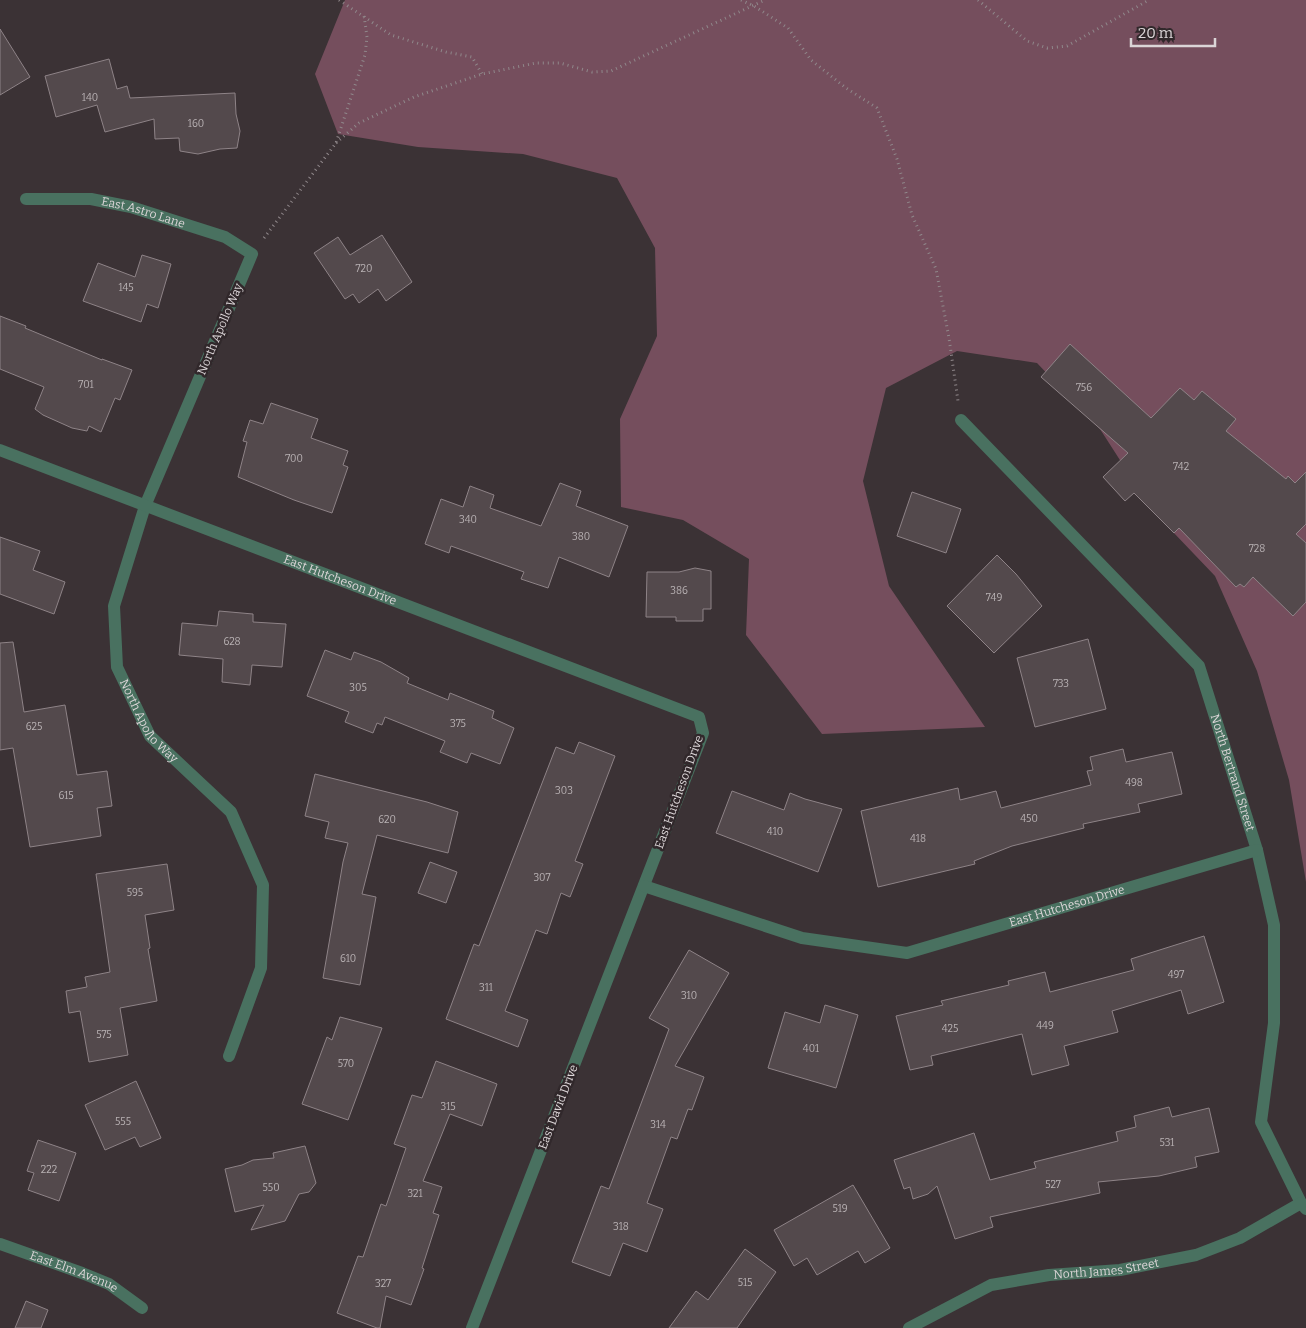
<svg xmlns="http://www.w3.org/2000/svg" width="1306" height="1328" viewBox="0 0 1306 1328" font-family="Bitter,serif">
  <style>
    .forest { fill: #754e5d }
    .building { fill: #53494c; stroke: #8e8387 }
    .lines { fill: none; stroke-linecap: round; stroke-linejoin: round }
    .path { stroke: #90888b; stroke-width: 3; stroke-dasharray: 1 4; stroke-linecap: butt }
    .minor { stroke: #497160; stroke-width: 12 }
    .labels { text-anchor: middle; stroke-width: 5; stroke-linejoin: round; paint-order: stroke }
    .number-label { font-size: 10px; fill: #b9b2b4 }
    .street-label { font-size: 12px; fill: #dbd5d7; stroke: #31282b }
  </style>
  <rect width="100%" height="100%" fill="#3b3235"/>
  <!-- forest -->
  <path class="forest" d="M345,0H1306V882L1289,780L1257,671L1215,576L1152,510L1100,429L1037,363L957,351L886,388L863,481L889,586L985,727L822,734L746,635L749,559L683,520L621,507L620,419L657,336L655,248L617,178L523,154L418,147L338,134L315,74Z"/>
  <!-- building -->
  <g class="building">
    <path d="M0,29L30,77L0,95Z"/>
    <path d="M109,59L117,89L127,86L130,98L235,93L236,114L240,131L237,148L220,149L198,154L180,151L179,138L155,139L154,119L105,132L97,105L56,117L45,76Z"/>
    <path d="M382,235L412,282L386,301L378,289L359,303L353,294L345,299L314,253L338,237L350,255Z"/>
    <path d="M142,255L171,264L158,308L147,304L141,322L83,301L98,263L135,277Z"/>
    <path d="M0,316L26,326L25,328L102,360V359L132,370L120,400L115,398L101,432L89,426L87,431L72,428L43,415L35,409L44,387L0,369Z"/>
    <path d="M1070,344L1151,418L1180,388L1194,400L1202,391L1236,419L1226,431L1286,479L1288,476L1295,483L1306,472V524L1296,534L1306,543V602L1293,616L1253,577L1244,587L1240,584L1236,587L1179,528L1174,533L1134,493L1125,501L1103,477L1128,453L1041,377Z"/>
    <path d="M271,403L318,419L311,438L348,451L343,465L348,467L332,513L294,500L238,477L247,442L243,441L250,420L263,424Z"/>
    <path d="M560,483L581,491L576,506L628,526L609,577L559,557L548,588L521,579L524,572L451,546L449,553L425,544L441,499L463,507L470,486L494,495L490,508L541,526Z"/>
    <path d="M912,492L961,509L946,553L897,536Z"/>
    <path d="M0,537L40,551L33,570L65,582L54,614L0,594Z"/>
    <path d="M997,555L1016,574L1042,606L994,653L947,606Z"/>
    <path d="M695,568L711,571V609H703V621H676V617H646L647,572H679Z"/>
    <path d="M219,611L253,614V622L286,624L282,667L252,665L250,685L222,682L223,659L179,655L182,623L217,626Z"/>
    <path d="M1088,639L1106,709L1035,727L1017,658Z"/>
    <path d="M13,642L24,712L65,705L77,775L107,771L112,806L97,808L101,836L30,847L13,748L0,750V643Z"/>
    <path d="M325,650L351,660L354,652L381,662L409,678L407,683L448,700L450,693L494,711L492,718L514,728L500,764L471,753L467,763L440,752L445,741L385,717L382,725L377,723L373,733L345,722L349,712L307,696Z"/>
    <path d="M579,742L615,756L575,861L583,864L570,897L561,893L547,934L536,930L505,1011L528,1020L518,1047L446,1019L474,944L479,946L556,747L574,754Z"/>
    <path d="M1123,749L1126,762L1172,752L1182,794L1138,804L1140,812L1083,824L1084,828L1012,846L974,861L975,864L878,887L861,811L958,788L960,800L996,791L1001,808L1091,785L1087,771L1093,770L1090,757Z"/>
    <path d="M315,774L427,802L458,812L448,853L377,835L362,894L376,897L360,985L323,978L343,862L348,843L325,838L329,822L305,816Z"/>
    <path d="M732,791L784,810L790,793L805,799L842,809L818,872L716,833Z"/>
    <path d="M430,862L457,872L446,903L418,893Z"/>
    <path d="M167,864L174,910L145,915L150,948L148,949L157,1001L120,1008L128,1055L89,1062L80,1011L69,1013L66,991L87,987L85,977L110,972L96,874Z"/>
    <path d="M1204,936L1224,1002L1188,1014L1181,990L1112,1011L1118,1032L1064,1046L1069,1065L1032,1075L1022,1034L931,1056L933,1065L910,1070L896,1016L943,1005L941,1001L1009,985L1008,981L1045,972L1050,992L1134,970L1131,959Z"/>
    <path d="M689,950L729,973L675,1066L704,1077L692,1110L688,1109L677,1139L671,1137L647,1203L663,1209L647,1252L623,1243L610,1276L572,1262L601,1186L609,1189L669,1029L649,1018Z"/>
    <path d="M825,1005L858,1015L836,1088L768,1068L785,1012L820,1023Z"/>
    <path d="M340,1017L382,1028L348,1120L302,1104L327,1037L332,1040Z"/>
    <path d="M436,1061L497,1084L482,1126L450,1114L423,1181L442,1187L433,1213L439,1215L422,1268L424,1269L411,1305L386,1296L380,1328H377L337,1313L358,1256L363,1257L381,1204L386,1206L406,1148L394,1144L412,1095L422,1098Z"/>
    <path d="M136,1081L161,1138L140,1147L135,1137L105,1150L85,1105Z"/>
    <path d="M1169,1107L1172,1117L1209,1108L1219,1152L1195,1157L1197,1167L1159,1176L1098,1182L1100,1193L990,1217L993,1227L955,1239L937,1186L928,1194L913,1199L910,1187L904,1189L894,1160L974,1133L990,1180L1036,1168L1034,1162L1118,1141L1116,1132L1136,1127L1134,1116Z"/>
    <path d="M38,1140L76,1153L59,1201L28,1190L34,1173L27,1171Z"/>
    <path d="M305,1146L316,1183L309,1192L299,1194L285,1221L251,1230L264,1205L235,1212L225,1169L242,1165L253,1160L274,1158L273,1153Z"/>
    <path d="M853,1185L890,1248L865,1263L858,1251L817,1275L807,1258L794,1266L774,1230Z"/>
    <path d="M745,1249L776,1272L737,1328H669L696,1291L708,1300Z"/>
    <path d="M26,1301L48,1310L41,1328H15Z"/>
  </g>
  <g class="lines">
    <!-- path -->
    <g class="path">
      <path d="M339,0L391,35L446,52L472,57L482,74"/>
      <path d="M741,0L754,6L788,28L811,60L846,88L877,108L897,159L912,215L936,269L949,338L958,401"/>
      <path d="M978,0L1027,41L1047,48L1067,46L1149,0"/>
      <path d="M336,143L359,123L414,97L482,74L536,63H560L592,72L611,71L765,0"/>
      <path d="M264,238L336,143L365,55L367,37L364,15"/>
    </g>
    <!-- minor -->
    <g class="minor">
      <path id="s1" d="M26,199H91L131,207L225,237L252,254L145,506L114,606L117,667L150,736L231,812L263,885L261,968L229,1056"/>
      <path id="s2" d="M961,420L1199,666L1257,850L1274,925V1023L1261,1122L1301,1203L1306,1209"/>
      <path id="s3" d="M0,450L699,717L703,733L472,1328"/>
      <path id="s4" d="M644,886L802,938L907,953L1257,850"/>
      <path id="s5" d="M0,1244L82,1273L109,1284L142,1308"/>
      <path id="s6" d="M909,1328L991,1285L1049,1275L1120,1270L1196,1255L1240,1238L1301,1203"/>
    </g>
  </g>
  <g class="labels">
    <!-- number labels -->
    <g class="number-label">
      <text x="90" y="101">140</text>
      <text x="196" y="127">160</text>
      <text x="364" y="272">720</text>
      <text x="126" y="291">145</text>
      <text x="86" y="388">701</text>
      <text x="1084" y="391">756</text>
      <text x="294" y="462">700</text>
      <text x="1181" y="470">742</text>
      <text x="468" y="523">340</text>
      <text x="581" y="540">380</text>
      <text x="1257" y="552">728</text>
      <text x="679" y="594">386</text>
      <text x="994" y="601">749</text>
      <text x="232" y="645">628</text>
      <text x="1061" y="687">733</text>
      <text x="358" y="691">305</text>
      <text x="458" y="727">375</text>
      <text x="34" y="730">625</text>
      <text x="1134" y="786">498</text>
      <text x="564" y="794">303</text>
      <text x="66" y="799">615</text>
      <text x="1029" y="822">450</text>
      <text x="387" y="823">620</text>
      <text x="775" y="835">410</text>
      <text x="918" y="842">418</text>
      <text x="542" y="881">307</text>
      <text x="135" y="896">595</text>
      <text x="348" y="962">610</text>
      <text x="1176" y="978">497</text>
      <text x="486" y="991">311</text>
      <text x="689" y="999">310</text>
      <text x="1045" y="1029">449</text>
      <text x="950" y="1032">425</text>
      <text x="104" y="1038">575</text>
      <text x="811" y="1052">401</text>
      <text x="346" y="1067">570</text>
      <text x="448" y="1110">315</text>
      <text x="123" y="1125">555</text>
      <text x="658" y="1128">314</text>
      <text x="1167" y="1146">531</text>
      <text x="49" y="1173">222</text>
      <text x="1053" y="1188">527</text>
      <text x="271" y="1191">550</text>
      <text x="415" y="1197">321</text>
      <text x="840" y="1212">519</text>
      <text x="621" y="1230">318</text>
      <text x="745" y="1286">515</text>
      <text x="383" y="1287">327</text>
    </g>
    <!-- street labels -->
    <g class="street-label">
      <text dy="4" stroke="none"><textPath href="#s1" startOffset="119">East Astro Lane</textPath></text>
      <text transform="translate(220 329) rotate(-67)" y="4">North Apollo Way</text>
      <text dy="4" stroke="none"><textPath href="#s3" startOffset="364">East Hutcheson Drive</textPath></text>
      <text dy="4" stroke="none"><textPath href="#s1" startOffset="739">North Apollo Way</textPath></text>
      <text dy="4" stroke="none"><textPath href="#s2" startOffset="454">North Bertrand Street</textPath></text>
      <text transform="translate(679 792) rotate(-70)" y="4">East Hutcheson Drive</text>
      <text dy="4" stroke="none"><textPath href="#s4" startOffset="439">East Hutcheson Drive</textPath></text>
      <text transform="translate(558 1107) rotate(-69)" y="4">East David Drive</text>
      <text dy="4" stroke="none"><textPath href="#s6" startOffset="209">North James Street</textPath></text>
      <text dy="4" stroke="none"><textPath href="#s5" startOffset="79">East Elm Avenue</textPath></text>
    </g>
  </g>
  <!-- scale -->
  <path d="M1131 38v8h84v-8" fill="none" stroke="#dbd5d7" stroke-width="2.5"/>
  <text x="1138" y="38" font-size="15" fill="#dbd5d7" stroke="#31282b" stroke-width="4" paint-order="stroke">20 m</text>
</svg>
